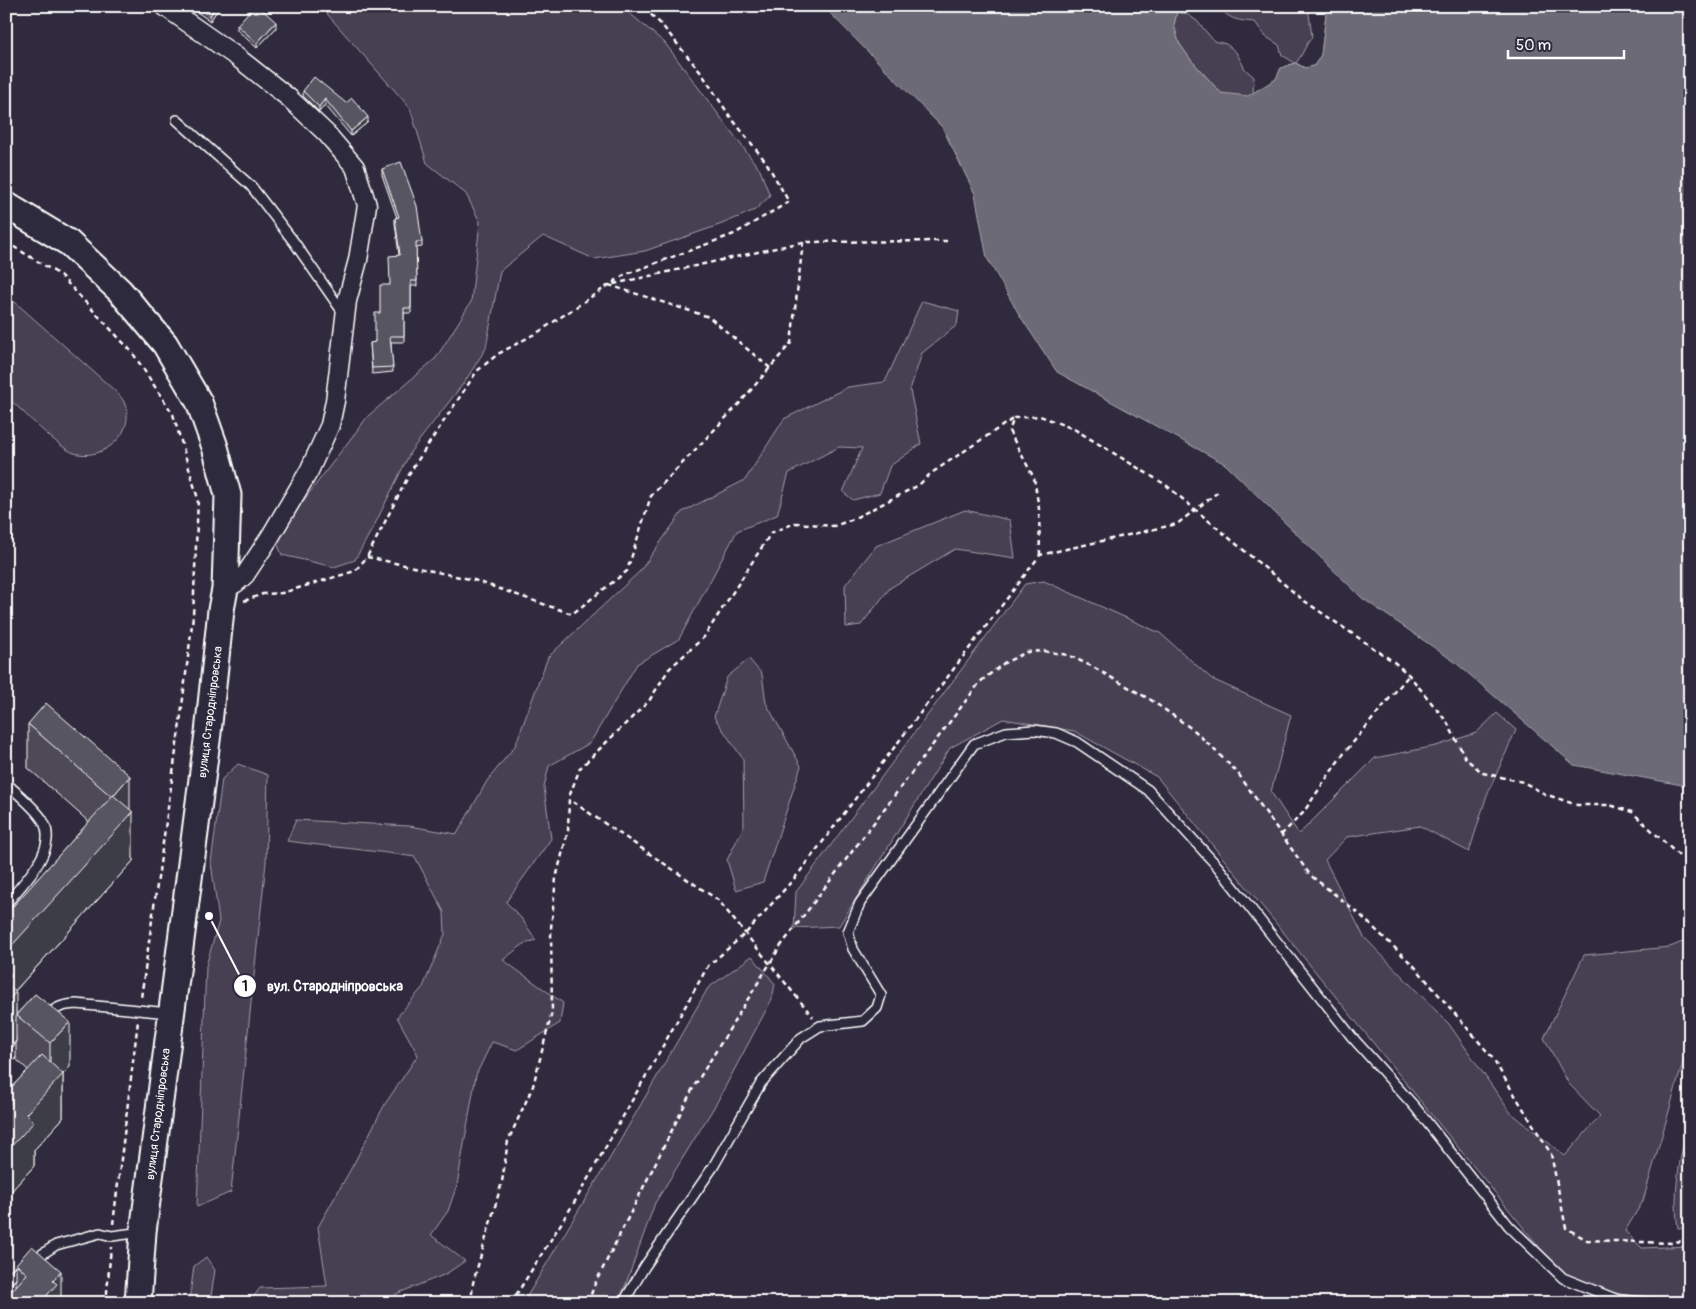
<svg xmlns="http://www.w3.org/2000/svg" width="1696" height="1309" viewBox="0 0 1696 1309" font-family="Pangolin,sans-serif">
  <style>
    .green { fill: #464152; stroke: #a2a0a8 }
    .water { fill: #6d6a77; stroke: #a7a6ad }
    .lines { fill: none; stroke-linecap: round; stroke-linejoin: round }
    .lane-casing { stroke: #fff; stroke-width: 12 }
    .street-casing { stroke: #fff; stroke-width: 21 }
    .secondary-casing { stroke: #fff; stroke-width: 29 }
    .path { stroke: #fff; stroke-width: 2.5; stroke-dasharray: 5 4; stroke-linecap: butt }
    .lane { stroke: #2f2a3d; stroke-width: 9 }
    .street { stroke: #2f2a3d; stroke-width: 18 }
    .secondary { stroke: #2f2a3d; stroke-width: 25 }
    .wall { fill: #4d4956; stroke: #fff }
    .shaded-wall { fill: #3e3c46; stroke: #fff }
    .building { fill: #595564; stroke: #fff }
    .labels { text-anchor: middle; stroke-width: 4; stroke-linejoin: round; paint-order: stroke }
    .street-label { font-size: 12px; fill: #fff; stroke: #2f2a3d }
    .leader { fill: none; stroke: #fff; stroke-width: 2 }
    .callout-dot { fill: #fff; stroke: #2f2a3d; stroke-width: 2 }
    .mark-label { font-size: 15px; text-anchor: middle; font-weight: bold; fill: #111 }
    .callout-label { font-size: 14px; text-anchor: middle; font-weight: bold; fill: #fff; stroke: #2f2a3d; stroke-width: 4; stroke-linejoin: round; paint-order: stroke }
  </style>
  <rect width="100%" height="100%" fill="#2f2a3d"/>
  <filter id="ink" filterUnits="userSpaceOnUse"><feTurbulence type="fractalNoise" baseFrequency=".02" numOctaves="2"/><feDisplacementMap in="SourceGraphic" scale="10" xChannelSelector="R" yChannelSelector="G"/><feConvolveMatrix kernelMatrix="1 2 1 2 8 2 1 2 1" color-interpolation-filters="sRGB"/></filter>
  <g filter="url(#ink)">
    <!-- green -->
    <g class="green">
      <path d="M320,6H621L665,43L760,170L770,196L755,210L722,224L645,251L594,259L543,236L500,271L486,348L466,380L411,451L375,524L355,560L334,567L282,555L275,538L368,416L436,358L471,302L480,222L466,194L427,163L410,108Z"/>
      <path d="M1220,6H1308L1312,37C1305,45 1303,55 1296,63L1305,68L1314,66L1321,55L1327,6L1342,125L1221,93L1191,60L1179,43L1174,25L1177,12L1187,14L1197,21L1214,41L1226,44L1236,52L1245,69L1254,77L1253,93L1276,79L1281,68L1295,63L1282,55L1279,45L1265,36L1255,22C1242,21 1226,20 1220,6Z"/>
      <path d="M6,299L15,302L114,390C117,393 122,397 124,402C138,432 103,462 74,453C57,447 22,410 6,396Z"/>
      <path d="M922,301L959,311L957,325L922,353L910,390L921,444L890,466L880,493L853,500L843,492L862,448L839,447L789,473L777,515L737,531L679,639L637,664L590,743L549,766L544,787L551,839L506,902L522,919L536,940L525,943L503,960L563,1003L560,1023L517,1050L492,1042L476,1075L457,1185L448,1211L431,1235L465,1261L446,1274L396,1294L395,1303H249L260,1288L327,1286L318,1227L352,1167L385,1104L418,1055L397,1017L423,987L445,934L444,912L415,857C372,850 329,847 287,841L296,820L409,826L457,834L487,781L515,746L548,657L640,571L682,512L745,480L784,419L848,387L885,382Z"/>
      <path d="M965,510L1010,520L1015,558L955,549L890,588L861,625L846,627L845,585L876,546Z"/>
      <path d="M1044,581L1160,633L1212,679L1291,715L1271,792L1299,834L1375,758L1436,746L1476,733L1497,713L1516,730L1487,795L1469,852L1420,826L1347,837L1325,860L1364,937L1449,1024L1510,1112L1565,1156L1600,1116L1569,1084L1544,1038L1584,955L1670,947L1690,939V1058L1684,1059L1643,1201L1625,1231L1642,1248L1690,1246V1297C1654,1301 1616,1296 1583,1283C1572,1279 1562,1270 1553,1264L1157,777L1074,731L1003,719L950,748L839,926L794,928L796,892L1025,584Z"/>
      <path d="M749,659L762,674L766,703L801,766L763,882L736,890L727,860L744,826L743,759L714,717L727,677Z"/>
      <path d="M238,764L268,775L266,862L231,1192L197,1207L206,966L219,921L211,863L222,779Z"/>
      <path d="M752,956L775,984L772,999L716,1104L655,1203L619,1303H523L610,1158L708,988Z"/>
      <path d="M1690,1116V1228H1678C1672,1191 1681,1152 1690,1116Z"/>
      <path d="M206,1257L215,1270L210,1303H189L194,1266Z"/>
    </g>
    <!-- water -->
    <path class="water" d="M823,6H1176L1177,12L1174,25L1179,43L1191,60L1221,93L1248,96L1276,79L1281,68L1295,63L1305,68L1314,66L1321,55L1327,6H1690V791L1682,785L1574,765L1455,662L1362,598L1225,464L1057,372L1020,316L987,258L975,194L942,127Z"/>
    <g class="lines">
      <defs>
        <g id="lane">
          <path d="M177,120L251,186L294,242L344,314"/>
          <path d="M6,783C18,794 33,806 42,819C61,848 23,883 6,904"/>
          <path d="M47,1017C55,1007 63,1005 76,1004L169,1013"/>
          <path d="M6,1061L23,1043"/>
          <path d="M6,1281L21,1268L56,1245L100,1233L112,1236L142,1232"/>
          <path d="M623,1303L645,1266L713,1167L761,1083L801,1038L820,1026L863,1021L877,1008L881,995L853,949L848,932L860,903L974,744L1006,732L1034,730L1056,733L1077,742L1148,790L1218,867L1352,1037L1415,1107L1509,1226L1563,1278L1618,1300L1660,1303"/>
        </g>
        <path id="street" d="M164,6L237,57L289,98L327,134L355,167L367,205L358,260L347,301L335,401L330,425L309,471L270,537L245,575L236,583L225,589"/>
        <path id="secondary" d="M6,205L69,243L120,291L165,344L199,402L215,447L228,495L225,589L221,610L208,733L143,1232L138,1303"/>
      </defs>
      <!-- lane casing -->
      <use href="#lane" class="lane-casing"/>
      <!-- street casing -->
      <use href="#street" class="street-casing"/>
      <!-- secondary casing -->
      <use href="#secondary" class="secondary-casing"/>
      <!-- path -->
      <g class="path">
        <path d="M6,242L60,275L132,352L173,414L198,499L193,616L180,723L141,998"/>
        <path d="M770,368L709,317L609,285L803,242"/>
        <path d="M1040,555L1039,509L1034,478L1009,431L1014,418L1040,416L1074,429L1166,485L1303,600L1394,662L1409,675L1447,722L1466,759L1483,773L1523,782L1545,794L1577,805H1610L1632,812L1690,866"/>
        <path d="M367,557L474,580L572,614L627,571L651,496L739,404L791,343L803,242L947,241"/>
        <path d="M244,601L263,594L282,593L355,571L367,557L412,469L477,371L498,354L540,331L624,275L734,234L789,202L766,162L729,115L702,74L661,24L642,6"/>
        <path d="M573,802L718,900L813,1017"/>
        <path d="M1281,835L1303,813L1341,757L1409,675"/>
        <path d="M113,1224L138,1021"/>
        <path d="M106,1303L111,1247"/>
        <path d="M471,1303L473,1283L502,1182L508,1141L533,1086L552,1012L551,928L556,878L568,831L569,797L580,768L649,701L669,669L704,637L771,533L795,523L834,526L851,520L919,485L930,474L1014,418"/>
        <path d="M511,1303L577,1198L708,966L746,933L799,873L1040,555L1177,524L1218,492"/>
        <path d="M588,1303L594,1286L692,1090L780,947L980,682L1004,663L1027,652L1043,651L1068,655L1091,666L1151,700L1195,731L1237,772L1310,875L1356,911L1415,967L1491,1056L1551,1154L1566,1228L1587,1240L1671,1243L1690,1239"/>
      </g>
      <!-- lane -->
      <use href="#lane" class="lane"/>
      <!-- street -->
      <use href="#street" class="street"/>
      <!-- secondary -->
      <use href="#secondary" class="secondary"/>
    </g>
    <!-- wall -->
    <g class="wall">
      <path d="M191,6H220L210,21L191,8Z"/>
      <path d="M237,25L276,28L257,48L237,30Z"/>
      <path d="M303,91L346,103L368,122L351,136L325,105L319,112L303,96Z"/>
      <path d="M382,169L422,242V247L416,248L417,286H411V313H404V342H391L393,372L372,374L370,343L375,342L380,313L390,285L399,255L395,223V218H397L382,175Z"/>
      <path d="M28,724L130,810L133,861L15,991L16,1015L35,994L70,1067L63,1074V1118L34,1150V1166L6,1197V1093L28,1070L16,1059V1041L6,914L89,822L28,768Z"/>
      <path d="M16,1264L61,1303H9V1294L16,1287Z"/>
    </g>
    <!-- shaded-wall -->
    <g class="shaded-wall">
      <path d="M216,6H220L210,21V16Z"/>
      <path d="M276,22V28L257,48V43Z"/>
      <path d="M325,99V105L319,112V107Z"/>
      <path d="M368,117V122L351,136V131Z"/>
      <path d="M8,619V635L6,637V621Z"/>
      <path d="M130,776V816L133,812V861L12,994L16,992V1041L6,1051V952L112,797Z"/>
      <path d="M70,1022V1067L63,1074V1118L34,1150V1166L6,1197V1152L26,1114L50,1087V1043Z"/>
      <path d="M61,1271V1303H40L53,1281Z"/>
    </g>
    <!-- building -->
    <g class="building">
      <path d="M196,6H216L210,16Z"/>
      <path d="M254,6H258L276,22L257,43L237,25Z"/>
      <path d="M314,77L346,103L352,98L368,117L351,131L325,99L319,107L303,91Z"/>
      <path d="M401,162L417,206L422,242H416L417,281H411V308H404V336H390L393,367L372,368L370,343L375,342V313H380V285H390L389,256L400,255L395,218L399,217L382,169Z"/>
      <path d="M46,703L130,776L112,797L28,724Z"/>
      <path d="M113,795L133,812L6,952V914Z"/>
      <path d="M6,970L12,975L6,982Z"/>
      <path d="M6,984L16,992L6,1003Z"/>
      <path d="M35,994L70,1022L50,1043L16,1015Z"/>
      <path d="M42,1055L63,1074L26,1114L34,1122L6,1152V1108L12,1102L6,1097V1093Z"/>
      <path d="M32,1246L61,1271L53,1281L57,1284L40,1303H10L14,1298L9,1294L27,1274L16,1264Z"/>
    </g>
  </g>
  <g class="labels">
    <!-- street labels -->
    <g class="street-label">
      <text transform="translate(210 712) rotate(-83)" y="4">вулиця Стародніпровська</text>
      <text transform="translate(158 1114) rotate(-83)" y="4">вулиця Стародніпровська</text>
    </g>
  </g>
  <!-- callouts -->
  <path class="leader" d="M209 916L245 986"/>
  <g class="callout-dot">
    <circle cx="209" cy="916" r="5"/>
    <circle cx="245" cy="986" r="12"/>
  </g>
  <g class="mark-label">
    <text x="245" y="991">1</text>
  </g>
  <g class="callout-label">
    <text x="335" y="991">вул. Стародніпровська</text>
  </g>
  <!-- margin -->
  <rect width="1696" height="1309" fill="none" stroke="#2f2a3d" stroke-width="25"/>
  <rect x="12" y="12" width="1671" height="1284" fill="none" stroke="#fff" stroke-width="2" filter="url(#ink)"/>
  <!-- scale -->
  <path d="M1508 50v8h116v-8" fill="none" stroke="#ffffff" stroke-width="2.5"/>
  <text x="1516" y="50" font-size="15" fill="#ffffff" stroke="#2f2a3d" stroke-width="4" paint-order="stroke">50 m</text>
</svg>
